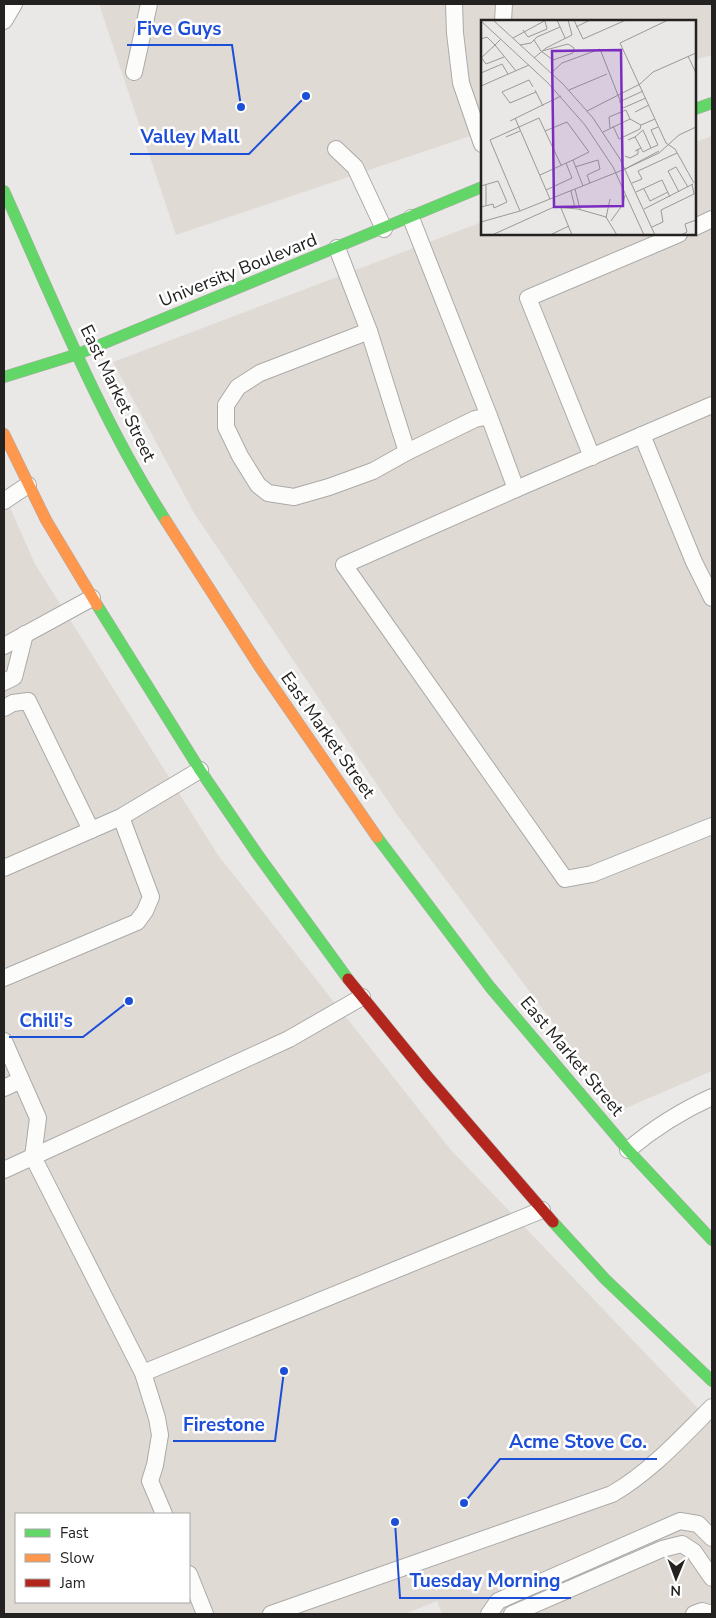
<svg xmlns="http://www.w3.org/2000/svg" width="716" height="1618" viewBox="0 0 716 1618" font-family="'Nunito Sans',sans-serif">
  <style>
    .built { fill: #e0dad5; fill-rule: evenodd }
    .lines { fill: none; stroke-linecap: round; stroke-linejoin: round }
    .lane-casing { stroke: #abaaa9; stroke-width: 18 }
    .fast-casing { stroke: #abaaa9; stroke-width: 12 }
    .slow-casing { stroke: #abaaa9; stroke-width: 12 }
    .jam-casing { stroke: #abaaa9; stroke-width: 12 }
    .lane { stroke: #fcfcfb; stroke-width: 16 }
    .fast { stroke: #63d668; stroke-width: 11 }
    .slow { stroke: #ff974d; stroke-width: 11 }
    .jam { stroke: #b3261e; stroke-width: 11 }
    .labels { text-anchor: middle; stroke-width: 5; stroke-linejoin: round; paint-order: stroke }
    .street-label { font-size: 18px; fill: #232221; stroke: #fff }
    .inset-road { fill: none; stroke: #9a9997; stroke-width: 1 }
    .view { fill: #7b2cbf; fill-opacity: 0.15; stroke: #7b2cbf; stroke-width: 2.5 }
    .inset-edge { fill: none; stroke: #232221; stroke-width: 2.5 }
    .leader { fill: none; stroke: #1d4ed8; stroke-width: 2 }
    .callout-dot { fill: #1d4ed8; stroke: #fff; stroke-width: 2 }
    .callout-label { font-size: 19px; text-anchor: middle; font-weight: bold; fill: #1d4ed8; stroke: #fff; stroke-width: 5; stroke-linejoin: round; paint-order: stroke }
  </style>
  <rect width="100%" height="100%" fill="#eae8e6"/>
  <!-- built -->
  <g class="built">
    <path d="M99,4H712V55L695,60V21H482V132L176,235Z"/>
    <path d="M712,136V1071L619,1111L398,816L194,513L113,362L482,222V234H695V142Z"/>
    <path d="M4,494L35,564L218,855L451,1150L712,1423V1614H442L437,1601L405,1614H4ZM16,1514H189V1602H16Z"/>
  </g>
  <g class="lines">
    <defs>
      <g id="lane">
        <path d="M454,4L455,33L461,83L482,144"/>
        <path d="M4,21L14,4"/>
        <path d="M503,21L504,4"/>
        <path d="M134,72L149,4"/>
        <path d="M336,149L355,167L384,229"/>
        <path d="M411,218L489,416L516,489L344,565L565,879L592,874L712,826"/>
        <path d="M695,227L712,219"/>
        <path d="M337,248L369,331L260,373L238,387L226,405V427L240,456L258,485L268,493L294,497L329,487L373,471L407,452L475,419L489,416"/>
        <path d="M369,331L407,452"/>
        <path d="M642,435L694,562L712,598"/>
        <path d="M592,457L528,298L679,234"/>
        <path d="M516,489L712,405"/>
        <path d="M4,501L28,485"/>
        <path d="M4,646L92,598"/>
        <path d="M4,682L14,677L25,634"/>
        <path d="M4,708L13,703L28,701L91,830"/>
        <path d="M4,868L121,817L200,770"/>
        <path d="M4,978L137,922L145,911L151,897L121,817"/>
        <path d="M4,1041L38,1118L33,1157L143,1373L157,1418L160,1435L155,1465L150,1481L164,1514"/>
        <path d="M4,1088L21,1080"/>
        <path d="M628,1150C654,1128 681,1111 712,1097"/>
        <path d="M4,1170L289,1039L362,997"/>
        <path d="M143,1373L542,1210"/>
        <path d="M189,1574L205,1614"/>
        <path d="M271,1614L612,1494C650,1472 681,1438 712,1407"/>
        <path d="M489,1614L498,1601L680,1521L698,1524L712,1538"/>
        <path d="M512,1614L662,1549L682,1544L694,1552L712,1578"/>
        <path d="M694,1614L702,1611L712,1614"/>
      </g>
      <g id="fast">
        <path d="M695,109L712,103"/>
        <path d="M4,191C54,302 100,418 166,521"/>
        <path d="M4,377L78,354L482,187"/>
        <path d="M97,605L200,770L258,855L348,979"/>
        <path d="M377,837L490,987L628,1150L712,1240"/>
        <path d="M553,1222L605,1279L712,1381"/>
      </g>
      <g id="slow">
        <path d="M4,434L46,520L97,605"/>
        <path d="M166,521L259,666L377,837"/>
      </g>
      <path id="jam" d="M348,979L428,1077L553,1222"/>
    </defs>
    <!-- lane casing -->
    <use href="#lane" class="lane-casing"/>
    <!-- fast casing -->
    <use href="#fast" class="fast-casing"/>
    <!-- slow casing -->
    <use href="#slow" class="slow-casing"/>
    <!-- jam casing -->
    <use href="#jam" class="jam-casing"/>
    <!-- lane -->
    <use href="#lane" class="lane"/>
    <!-- fast -->
    <use href="#fast" class="fast"/>
    <!-- slow -->
    <use href="#slow" class="slow"/>
    <!-- jam -->
    <use href="#jam" class="jam"/>
  </g>
  <g class="labels">
    <!-- street labels -->
    <g class="street-label">
      <text transform="translate(238 270) rotate(-22)" y="6">University Boulevard</text>
      <text transform="translate(118 393) rotate(64)" y="6">East Market Street</text>
      <text transform="translate(328 735) rotate(55)" y="6">East Market Street</text>
      <text transform="translate(572 1056) rotate(50)" y="6">East Market Street</text>
    </g>
  </g>
  <!-- overview -->
  <g transform="translate(481 20)">
    <rect width="215" height="215" fill="#eae8e6"/>
    <path class="inset-road" d="M12,0L82,64L112,98L139,139L174,215M76,0L84,18M93,0L102,19L145,0M187,0L139,23L185,123L194,129L213,163M0,1L67,63L104,105L132,147L163,215M95,7L109,0M42,10L47,17L66,9L64,1M32,18L65,0M0,19L6,17L14,25L20,19M53,20L60,31L72,40L92,33L93,28L87,24L61,31M39,25L50,23L56,17L79,7M207,36L215,53M0,37L5,44L23,37M0,38L14,25L35,51M53,38L65,28L91,15L87,0M0,53L21,44L27,54M70,53L81,43L119,29L142,88L165,78M0,66L48,45M52,67L48,60L21,72L29,83L55,72M54,70L62,86M88,70L126,54M138,82L162,71M106,91L159,64L172,52L215,33M154,92L168,85M34,98L69,179M29,101L80,76M132,106L138,119L159,109L160,105M129,108L128,97L145,90L149,99M64,111L86,102L108,132L92,140L102,166M122,112L149,99L160,105L174,99M25,117L39,111M154,117L162,110L170,128L162,132L160,128M147,120L154,117L160,128L154,131M170,128L177,125L170,110L177,107M144,136L149,138L157,134V129M94,147L117,140L119,149L106,155L109,163M144,149L178,133L198,115L215,107M144,149L178,131M59,155L92,140M151,163L161,159L157,151L196,133M94,169L99,189M163,169L169,181L187,172M65,170L91,158L85,143M90,171L94,188M155,172L181,160L189,177M198,172L187,151L195,147L207,167M5,186V165M0,187L12,184L13,188L26,182L17,161L0,166M80,188L91,215M163,189L212,164M39,191L9,120L58,98L80,145M125,198L129,179M130,201L142,184L144,175M0,202L39,191L144,149M171,207L182,202L180,190L213,174L211,164M11,215L73,187L97,189L125,197L136,215M69,215L88,206M200,215L206,212L204,204L215,200"/>
    <path class="view" d="M140,30L142,186L73,187L71,31Z"/>
    <rect width="215" height="215" class="inset-edge"/>
  </g>
  <!-- callouts -->
  <path class="leader" d="M241 107L232 45H127M306 96L249 154H130M129 1001L83 1037H9M284 1371L275 1441H173M464 1503L500 1459H657M395 1522L400 1598H571"/>
  <g class="callout-dot">
    <circle cx="241" cy="107" r="5"/>
    <circle cx="306" cy="96" r="5"/>
    <circle cx="129" cy="1001" r="5"/>
    <circle cx="284" cy="1371" r="5"/>
    <circle cx="464" cy="1503" r="5"/>
    <circle cx="395" cy="1522" r="5"/>
  </g>
  <g class="callout-label">
    <text x="179" y="35">Five Guys</text>
    <text x="190" y="143">Valley Mall</text>
    <text x="46" y="1027">Chili's</text>
    <text x="224" y="1431">Firestone</text>
    <text x="578" y="1448">Acme Stove Co.</text>
    <text x="485" y="1587">Tuesday Morning</text>
  </g>
  <!-- border -->
  <rect width="716" height="1618" fill="none" stroke="#232221" stroke-width="10"/>
  <!-- legend -->
  <rect x="15" y="1513" width="175" height="90" fill="#ffffff" stroke="#a7a7a6"/>
  <rect x="25" y="1529" width="25" height="8" fill="#63d668" stroke="#a7a7a6"/>
  <text x="60" y="1538" font-size="15" fill="#232221">Fast</text>
  <rect x="25" y="1554" width="25" height="8" fill="#ff974d" stroke="#a7a7a6"/>
  <text x="60" y="1563" font-size="15" fill="#232221">Slow</text>
  <rect x="25" y="1579" width="25" height="8" fill="#b3261e" stroke="#a7a7a6"/>
  <text x="60" y="1588" font-size="15" fill="#232221">Jam</text>
  <!-- north arrow -->
  <g transform="translate(676 1578) rotate(181)" stroke="#ffffff" stroke-width="4" paint-order="stroke">
  <path d="M0-4L9 19L0 12L-9 19Z" fill="#232221"/>
  <text y="-8" font-size="14" font-weight="bold" text-anchor="middle" fill="#232221">N</text>
  </g>
</svg>
